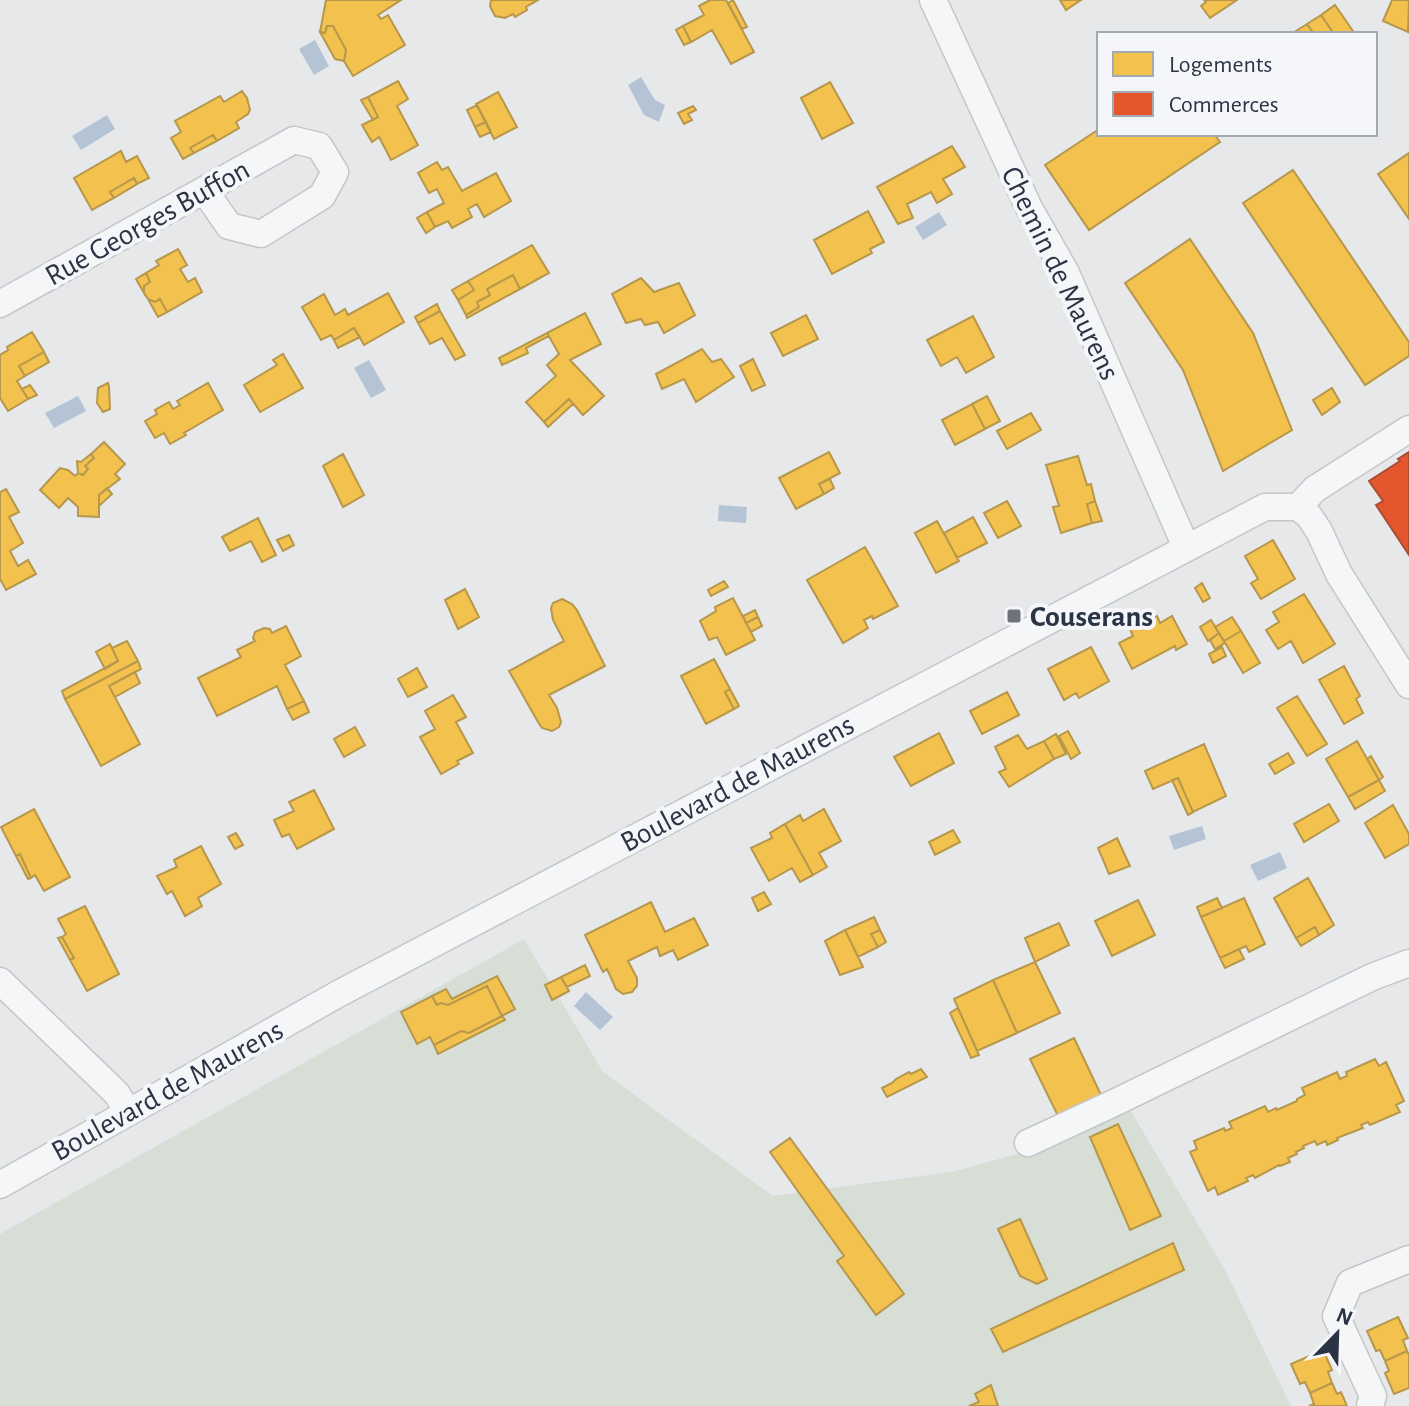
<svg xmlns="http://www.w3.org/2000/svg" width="1409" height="1406" viewBox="0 0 1409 1406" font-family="'Alegreya Sans',sans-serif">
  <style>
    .green { fill: #d6ded6 }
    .water { fill: #b4c4d5 }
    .homes { fill: #f2c14e; stroke: #b6974b; stroke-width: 2 }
    .shops { fill: #e4572e; stroke: #ac4c35; stroke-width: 2 }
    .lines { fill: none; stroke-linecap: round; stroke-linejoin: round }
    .minor-casing { stroke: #c4c6c8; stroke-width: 29 }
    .minor { stroke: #f5f6f7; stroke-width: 26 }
    .poi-dot { fill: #6c737f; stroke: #f4f6f9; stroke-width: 3 }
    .labels { text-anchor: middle; stroke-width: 8; stroke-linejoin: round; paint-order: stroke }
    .street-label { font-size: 30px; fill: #2b3445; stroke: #f4f6f9 }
    .poi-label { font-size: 30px; font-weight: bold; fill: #2b3445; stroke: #f4f6f9; text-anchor: start }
  </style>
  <rect width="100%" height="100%" fill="#e6e8ea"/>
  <path class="green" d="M524 939 603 1072 773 1196 951 1172 1024 1152 1129 1108 1225 1270 1291 1406H0V1234Z"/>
  <path class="water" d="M315 40 329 66 314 75 299 49Z
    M641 77 655 100 665 105 659 122 644 115 628 85Z
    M107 115 115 129 81 150 72 136Z
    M939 212 947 225 923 240 915 227Z
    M369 360 386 390 371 398 354 368Z
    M78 396 86 411 54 428 45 413Z
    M719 505 747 507 746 523 718 521Z
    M1202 826 1206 839 1174 850 1169 836Z
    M1280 852 1287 868 1258 881 1250 865Z
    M586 992 613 1017 600 1030 574 1006Z"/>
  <path class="homes" d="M326 0H401L378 15 381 19 388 15 405 45 353 76 344 61 346 50 333 26H327L325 33 320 32Z
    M491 0H538L526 7 527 10 515 17 513 14 505 18 495 16 490 6Z
    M710 0H726L754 52 731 64 712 30 691 42 683 26 704 15 699 6Z
    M733 0 747 27 742 29 728 3Z
    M1060 0H1081L1066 10Z
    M1204 0H1237L1210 18 1201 6 1206 2Z
    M1392 0H1409L1408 32 1383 21Z
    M1335 5 1355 34H1334L1321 15Z
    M1321 15 1334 34H1314L1307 24Z
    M1307 24 1314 34H1294L1293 33Z
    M327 26H333L346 50 344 61 335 59 320 32 325 33Z
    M683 26 691 42 684 45 676 30Z
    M398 81 408 99 397 106 418 145 391 160 379 137 372 142 362 125 378 117 368 97Z
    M830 82 853 123 822 139 801 98Z
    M242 91 247 98 250 110 248 114 236 122 239 128 217 141 213 135 190 148 194 153 183 159 171 138 181 132 175 121 220 96 224 102Z
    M498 92 517 127 494 139 476 104Z
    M368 97 378 117 373 120 361 100Z
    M477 105 486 122 475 127 467 110Z
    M693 106 696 110 688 114 692 120 684 124 678 113Z
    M486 122 491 132 480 137 475 127Z
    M1099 129V134H1214L1220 142 1089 230 1045 165Z
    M213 135 217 141 194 153 190 148Z
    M952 146 965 167 943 179 952 194 937 203 931 192 907 204 913 218 898 224 877 187Z
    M121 151 126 162 137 156 149 178 137 184 134 178 110 192 114 198 92 210 74 178Z
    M1409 153V219L1378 174Z
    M437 162 442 170 448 167 462 191 496 173 511 201 484 217 477 204 468 209 472 217 452 228 448 221 435 227 427 212 444 203 437 189 429 193 418 173Z
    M1293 170 1409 342V356L1365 385 1243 203Z
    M134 178 137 184 114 198 110 192Z
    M868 211 884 242 870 249 872 253 832 274 814 240Z
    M427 212 435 227 426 233 417 218Z
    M1190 239 1253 333 1292 430 1223 471 1183 370 1125 283Z
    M532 245 549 273 520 289 513 275 487 289 490 295 477 302 479 307 466 315 458 300 474 290 468 281Z
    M178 249 187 265 180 269 188 282 195 278 202 292 167 312 160 299 155 302 148 299 144 293V286L150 282 146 273 159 265 156 261Z
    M146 273 150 282 144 286V293L136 279Z
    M513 275 520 289 467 318 466 315 479 307 477 302 490 295 487 289Z
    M641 278 654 292 679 283 695 315 664 333 658 322 645 325 641 319 626 323 612 294Z
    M468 281 474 290 458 300 452 290Z
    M388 293 404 322 364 345 354 328 334 340 331 335 321 340 302 307 324 294 335 315 345 309 348 315Z
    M148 299 155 302 160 299 167 312 158 317Z
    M437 304 440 311 418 323 415 317Z
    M440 311 465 355 455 360 442 338 430 344 418 323Z
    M585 313 601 344 570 360 604 396 583 415 569 399 544 422 526 402 556 376 547 365 559 354 547 333Z
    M806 315 818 339 783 356 771 333Z
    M973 316 994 357 966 373 957 357 941 366 927 340Z
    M354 328 360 337 338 348 334 340Z
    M32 332 44 352 19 366 25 376 17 381 28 399 8 411 0 398V355L8 350 7 347Z
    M547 333 549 336 526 348 528 353 502 365 499 358Z
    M702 349 712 362 721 359 734 377 696 402 684 379 662 389 656 374Z
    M44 352 49 362 25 376 19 366Z
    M283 354 303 388 260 412 244 385 277 365 273 360Z
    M753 359 765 385 752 391 740 366Z
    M108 383 109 386 110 409 103 412 97 403 98 388Z
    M208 383 223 410 184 433 186 435 170 444 164 433 155 438 145 421 157 414 155 410 169 402 173 409 180 405 177 401Z
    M30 385 37 395 28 399 22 389Z
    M1332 388 1340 402 1322 415 1313 400Z
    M987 396 1000 421 985 429 972 404Z
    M569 399 573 404 548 427 544 422Z
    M972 404 985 429 955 445 942 420Z
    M1031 413 1041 430 1007 449 997 431Z
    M104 442 125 464 115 474 120 479 99 495V517L78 516V507L68 498 59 508 40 490 60 468 68 470 75 476 78 473 83 475 88 469 85 466 94 458 91 454Z
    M829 452 840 473 819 484 824 494 796 509 779 478Z
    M91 454 94 458 85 466 88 469 83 475 78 473 77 461 81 462Z
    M343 454 364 495 343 507 323 466Z
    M1078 456 1087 485 1091 484 1095 501 1087 504 1092 523 1061 533 1053 507 1059 506 1046 465Z
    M830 479 834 488 824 494 819 484Z
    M107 488 112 494 99 506V495Z
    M6 489 19 512 9 517 23 543 10 551 18 566 28 560 36 574 6 590 0 579V492Z
    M1007 501 1021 526 998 538 984 513Z
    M1095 501 1102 521 1092 523 1087 504Z
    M973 517 987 543 957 558 944 533Z
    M258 518 276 555 262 562 251 541 230 551 222 537Z
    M937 521 959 561 936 573 915 533Z
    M289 535 294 545 283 551 277 540Z
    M1273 540 1295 579 1261 599 1251 583 1258 579 1245 556Z
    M865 547 898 606 873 619 872 616 864 620 868 628 843 643 807 580Z
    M724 581 728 587 711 596 708 590Z
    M1202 583 1210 598 1203 602 1195 588Z
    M465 589 479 617 458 629 445 600Z
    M1304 594 1335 644 1303 663 1291 641 1278 649 1266 630 1279 622 1273 612Z
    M733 598 755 640 726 655 717 637 709 640 700 621 716 611 715 607Z
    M562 599 572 604 577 610 605 666 549 695 557 708 561 722 559 727 552 731 542 728 538 722 509 671 564 641 553 620 551 608 553 603Z
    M755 610 758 617 746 623 743 616Z
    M1157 616 1160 623 1172 616 1187 644 1176 650 1175 646 1132 669 1119 643 1133 636 1130 629Z
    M758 617 762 626 751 632 746 623Z
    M1232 617 1241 631 1224 641 1215 627Z
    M1211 620 1219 633 1208 641 1200 627Z
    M286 626 301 656 285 665 304 701 287 709 277 686 217 716 198 678 241 657 237 650 255 641 253 638 255 632 264 628 270 629 272 633Z
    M1241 631 1260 663 1243 673 1224 641Z
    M1219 633 1225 643 1215 649 1210 640Z
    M127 641 138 661 65 699 62 691 118 661 112 648Z
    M110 644 118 661 105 669 96 652Z
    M1091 647 1109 681 1079 698 1076 693 1064 700 1048 669Z
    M1222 647 1226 656 1213 663 1209 654Z
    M714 659 730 689 725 692 734 709 706 724 681 676Z
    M138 661 141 669 109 686 140 744 101 766 65 699Z
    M1344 666 1360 696 1356 699 1363 713 1344 724 1319 680Z
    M417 668 427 687 408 697 398 679Z
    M135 672 140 683 115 697 109 686Z
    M730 689 739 706 734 709 725 692Z
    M1007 692 1019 715 982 734 970 711Z
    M453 695 466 717 456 722 473 753 457 761 459 764 441 774 420 737 435 729 425 711Z
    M1297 696 1327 744 1307 756 1277 708Z
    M304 701 309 712 293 720 287 709Z
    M355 727 365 745 344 757 334 739Z
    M1068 731 1080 753 1071 759 1059 736Z
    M939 733 954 763 911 786 894 757Z
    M1056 734 1066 754 1054 759 1044 741Z
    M1018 735 1027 749 1044 741 1054 759 1009 787 999 772 1006 769 995 747Z
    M1357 741 1379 780 1348 797 1326 759Z
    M1204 744 1226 796 1193 812 1178 778 1153 789 1145 771Z
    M1288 753 1294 763 1275 774 1269 764Z
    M1371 756 1383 777 1379 780 1367 759Z
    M1178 778 1193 812 1188 815 1172 780Z
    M1379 780 1385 791 1355 809 1348 797Z
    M314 790 334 829 297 849 289 834 282 837 274 820 294 811 289 802Z
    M1329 804 1339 821 1304 842 1294 824Z
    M1393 805 1409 834V844L1385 858 1365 823Z
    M34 809 70 877 44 891 35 875 31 878 20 854 16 856 1 827Z
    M824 809 841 841 819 853 827 867 813 875 785 824 800 815 803 821Z
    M785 824 813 875 800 882 792 868 769 881 751 848 772 838 770 833Z
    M953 830 960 842 935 855 929 842Z
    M236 833 243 845 235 849 228 837Z
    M1117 838 1130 866 1109 874 1098 848Z
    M201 846 221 884 198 898 202 906 185 916 172 891 167 894 157 876 177 867 174 860Z
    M20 854 31 878 28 879 16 856Z
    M1308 878 1334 925 1319 935 1315 927 1296 938 1274 898Z
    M764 892 771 904 758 911 752 898Z
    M1217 898 1222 908 1201 917 1197 907Z
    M1244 898 1265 944 1249 952 1246 946 1220 958 1201 917Z
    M1138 900 1155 935 1112 956 1095 921Z
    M651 902 665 932 694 918 708 945 678 960 673 950 660 956 657 947 628 961 637 978V986L632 992 623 994 616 989 607 969 603 972 585 935Z
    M85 906 119 974 87 991 70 960 74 958 62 937 66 934 58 919Z
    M874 917 880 930 871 934 878 947 858 957 845 930Z
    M1059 923 1069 945 1035 962 1025 938Z
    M1315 927 1319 935 1301 946 1296 938Z
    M845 930 863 967 840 975 825 941Z
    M880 930 886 942 878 947 871 934Z
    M62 937 74 958 70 960 58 938Z
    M1239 949 1244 959 1225 968 1220 958Z
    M1035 962 1060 1013 1017 1033 993 980Z
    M585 965 590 976 567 987 561 977Z
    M497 976 515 1009 502 1016 487 986 448 1005 441 1003 437 1005 432 996 446 989 452 999Z
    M561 977 569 991 552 1000 545 985Z
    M993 980 1017 1033 977 1051 954 999Z
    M487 986 502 1016 469 1033 461 1031 434 1045 430 1037 417 1044 401 1012 432 996 437 1005 441 1003 448 1005Z
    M958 1008 979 1055 971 1058 950 1013Z
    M502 1016 505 1020 438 1054 434 1045 461 1031 469 1033Z
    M1074 1038 1102 1097 1059 1118 1030 1059Z
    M1375 1059 1379 1066 1386 1062 1404 1101 1396 1105 1400 1112 1370 1125 1368 1122 1361 1125 1363 1128 1337 1138 1338 1140 1327 1145 1326 1141 1317 1145 1315 1141 1303 1146 1304 1148 1296 1152 1297 1154 1288 1158 1290 1162 1280 1166 1279 1165 1255 1178 1253 1175 1246 1178 1248 1181 1218 1195 1215 1187 1208 1191 1190 1152 1197 1149 1194 1141 1224 1128 1225 1131 1232 1128 1229 1122 1265 1106 1268 1112 1276 1108 1277 1110 1297 1101V1099L1305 1095 1302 1088 1337 1072 1340 1079 1347 1076 1346 1072Z
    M921 1069 927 1077 887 1097 882 1088 892 1083 896 1079 909 1072 911 1074Z
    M1118 1124 1161 1216 1130 1230 1090 1137Z
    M790 1138 904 1294 876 1315 837 1261 844 1256 770 1152Z
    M1020 1219 1047 1279 1037 1284 1020 1276 998 1229Z
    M1173 1243 1184 1270 1003 1352 991 1329Z
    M1398 1317 1408 1338 1403 1340 1407 1351 1385 1361 1380 1350 1376 1351 1367 1331Z
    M1323 1350 1332 1370 1328 1372 1332 1383 1310 1393 1305 1382 1300 1384 1291 1364Z
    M1407 1351 1409 1355V1388L1394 1394 1385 1373 1389 1371 1385 1361Z
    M1332 1383 1337 1394 1341 1392 1347 1406H1309L1314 1404 1310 1393Z
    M991 1385 998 1406H969L979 1402 975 1394Z"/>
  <path class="shops" d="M1409 452V555L1376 505 1383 501 1369 481 1400 461 1398 459Z"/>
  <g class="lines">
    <g class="minor-casing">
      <path id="minor" d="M933 0 1029 208 1066 273 1186 547
        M0 304 294 140 319 146 335 172 322 196 261 234 229 226 204 190
        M1298 507 1315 489 1409 429
        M0 981 109 1086 117 1094 128 1112
        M1028 1143 1116 1102 1372 977 1409 963
        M0 1185 338 994 1265 507H1298L1309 516 1319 531 1339 574 1409 685
        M1370 1406 1373 1396 1336 1316 1350 1283 1409 1259"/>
    </g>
    <use href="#minor" class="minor"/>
  </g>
  <rect class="poi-dot" x="1006" y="608" width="16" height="16" rx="4"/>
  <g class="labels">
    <g class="street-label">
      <text transform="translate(147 222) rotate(-29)" y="10">Rue Georges Buffon</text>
      <text transform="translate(1061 273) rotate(64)" y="10">Chemin de Maurens</text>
      <text transform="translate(737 783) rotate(-28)" y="10">Boulevard de Maurens</text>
      <text transform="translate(167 1090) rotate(-29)" y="10">Boulevard de Maurens</text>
    </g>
    <g class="poi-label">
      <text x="1030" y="626">Couserans</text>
    </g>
  </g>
  <rect x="1097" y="32" width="280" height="104" fill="#f4f6f9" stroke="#a4a8b1" stroke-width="2"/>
  <rect x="1113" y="52" width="40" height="24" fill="#f2c14e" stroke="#a4a8b1" stroke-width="2"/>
  <text x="1169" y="72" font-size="24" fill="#2b3445">Logements</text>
  <rect x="1113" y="92" width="40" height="24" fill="#e4572e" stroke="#a4a8b1" stroke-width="2"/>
  <text x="1169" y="112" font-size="24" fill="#2b3445">Commerces</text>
  <g transform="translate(1337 1334) rotate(23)" stroke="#f4f6f9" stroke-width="6" paint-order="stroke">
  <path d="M0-6L14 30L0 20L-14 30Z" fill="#2b3445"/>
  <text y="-12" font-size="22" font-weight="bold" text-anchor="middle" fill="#2b3445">N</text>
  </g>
</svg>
